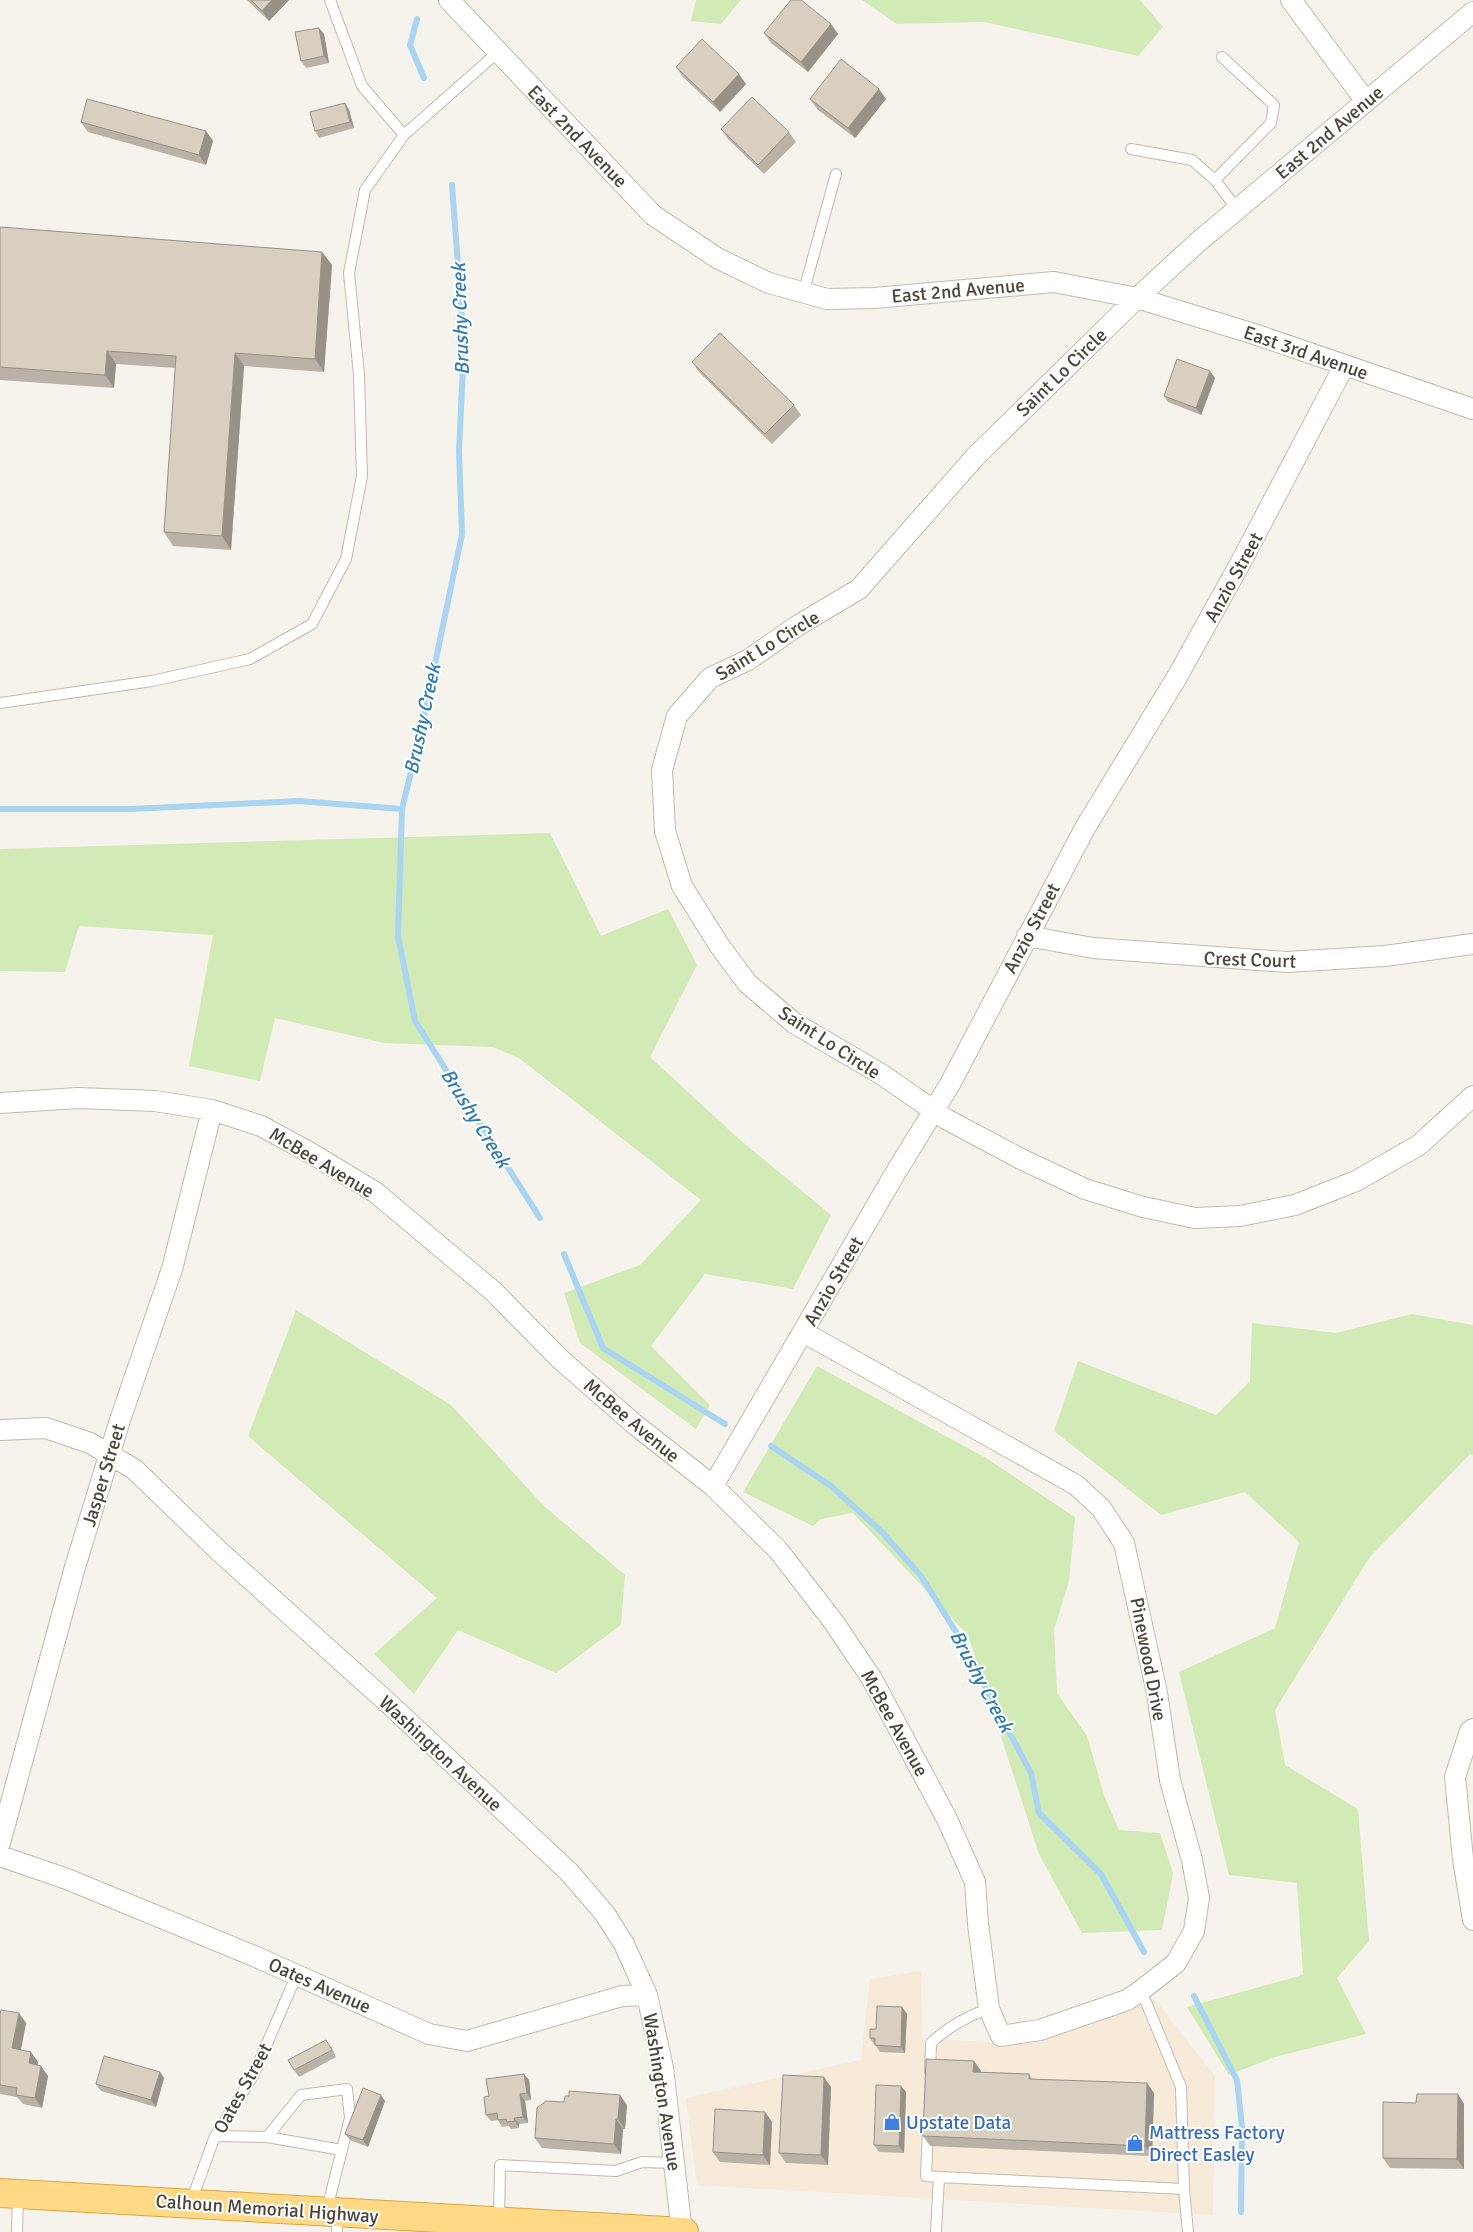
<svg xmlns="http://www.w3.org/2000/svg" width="1473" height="2232" viewBox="0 0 1473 2232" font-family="Signika,sans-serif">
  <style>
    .commercial { fill: #f7ead8 }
    .green { fill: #d2eab5 }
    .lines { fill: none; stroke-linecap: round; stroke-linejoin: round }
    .stream { stroke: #a9d4f2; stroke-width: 6 }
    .service-casing { stroke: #c2bbae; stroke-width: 12 }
    .minor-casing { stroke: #c2bbae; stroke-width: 22 }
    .trunk-casing { stroke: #e0a43c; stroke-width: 30 }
    .service { stroke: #fff; stroke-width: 10 }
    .minor { stroke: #fff; stroke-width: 20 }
    .trunk { stroke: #ffd985; stroke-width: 28 }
    .wall { fill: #bab2a6 }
    .shaded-wall { fill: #979187 }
    .building { fill: #d8cfc1; stroke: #979187 }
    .labels { text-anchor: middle; stroke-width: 4; stroke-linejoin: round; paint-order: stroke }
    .street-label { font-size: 19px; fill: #4b4439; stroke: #fff }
    .shop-label { font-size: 19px; fill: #366cbe; stroke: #fff; text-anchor: start }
    .water-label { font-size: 20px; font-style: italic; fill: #2e7ab2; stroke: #fff }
  </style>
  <rect width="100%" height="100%" fill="#f6f3ec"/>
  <path class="commercial" d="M921 1971 922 2038 1019 2044 1154 1998 1215 2076 1213 2215 697 2185 686 2098 861 2060 870 1979Z"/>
  <path class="green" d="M696 0H741L721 24 691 21Z
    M862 0H1140L1163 27 1138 56 984 22 897 24Z
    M550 833 601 936 668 909 697 965 650 1057 739 1139 831 1215 793 1289 705 1274 651 1346 710 1405 696 1429 580 1343 564 1293 640 1265 701 1200 519 1058 493 1047 384 1043 275 1018 260 1081 189 1066 213 935 79 926 65 972 0 971V849Z
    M296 1310 451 1405 544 1506 625 1575 621 1625 556 1673 458 1630 414 1694 374 1654 437 1598 248 1436Z
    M1412 1314 1473 1325V1455L1470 1454 1369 1558 1275 1710 1285 1765 1358 1809 1369 1941 1337 1978 1366 2034 1275 2057 1229 2075 1187 2007 1303 1975 1297 1883 1229 1875 1179 1672 1275 1628 1299 1542 1245 1492 1161 1515 1054 1431 1078 1361 1216 1415 1250 1381 1252 1323 1336 1333Z
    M817 1366 986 1458 1075 1517 1069 1581 1054 1630 1057 1693 1087 1736 1104 1795 1119 1830 1160 1833 1173 1873 1162 1930 1082 1933 1039 1854 968 1635 853 1513 821 1519 813 1526 743 1492Z"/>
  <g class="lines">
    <path class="stream" d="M417 19 410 45 424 78
      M452 185 464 346 459 451 462 534 421 731 402 809 398 936 415 1021 540 1218
      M0 809H131L299 801 402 809
      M564 1254 603 1348 725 1424
      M771 1446 831 1486 881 1531 921 1576 956 1632 1031 1773 1039 1813 1101 1874 1144 1952
      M1194 1996 1237 2080 1242 2127 1241 2212"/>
    <g class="service-casing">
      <path id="service" d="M330 0 362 86 404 135
        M1131 149 1192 160 1215 180 1237 209
        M1215 180 1271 123 1274 105 1222 57
        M803 294 836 174
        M0 703 152 681 250 659 312 624 346 559 362 476 359 375 349 273 365 190 404 135 498 52
        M1139 1992 1146 2002 1181 2087 1184 2189
        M930 2071 931 2043C948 2027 967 2016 989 2009
        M928 2131 926 2176 939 2177
        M215 2136 267 2137 301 2095 347 2089 350 2118 327 2209
        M267 2137 342 2150
        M191 2202 215 2136 253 2076 297 1974
        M337 2214V2232
        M499 2220 500 2165 616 2171 642 2162 674 2163
        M17 2232 18 2196
        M936 2232 939 2177 1184 2189 1188 2232"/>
    </g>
    <g class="minor-casing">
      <path id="minor" d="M449 0 653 215 717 258 769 283 827 299 874 298 1054 282 1137 298 1254 334 1473 409
        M1291 0 1365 100
        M1473 12 1198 242 1137 298 975 457 859 589 797 626 748 660 710 678 677 716 662 770 665 831 682 886 719 945 747 983 794 1023 881 1074 946 1119 1021 1159 1085 1189 1143 1207 1195 1218 1240 1216 1295 1205 1356 1181 1419 1145 1473 1096
        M1027 936 1093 948 1287 962 1385 956 1473 944
        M0 1103 78 1098 155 1101 212 1110 261 1126 309 1152 375 1192 493 1291 560 1359 633 1423 713 1486 778 1550 833 1621 872 1679 947 1819 975 1882 978 1924 989 2009 1001 2036 1040 2030 1127 2000 1139 1992 1176 1963 1194 1931 1199 1898 1192 1860 1170 1780 1157 1693 1124 1543 1101 1508 1076 1485 803 1332
        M0 1430 46 1428 90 1443 134 1469 220 1552 386 1701 569 1872 605 1914 624 1944 647 1995 663 2068 682 2232
        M713 1486 896 1172 950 1084 1085 828 1177 677 1242 560 1344 366
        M1473 1729 1470 1731 1455 1777 1463 1859 1473 1920
        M0 1843 75 1567 120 1420 172 1269 212 1110
        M0 1856 67 1879 254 1956 429 2034 467 2041 622 1996 647 1995"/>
    </g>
    <g class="trunk-casing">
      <path id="trunk" d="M0 2193 684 2232"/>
    </g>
    <use href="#service" class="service"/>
    <use href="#minor" class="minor"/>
    <use href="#trunk" class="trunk"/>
  </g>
  <path class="wall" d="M247 0H289L269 21Z
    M831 24 838 34 808 72 771 43 764 33Z
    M324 34 329 63 306 68 301 61Z
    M676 67 746 84 720 112 683 77Z
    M810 99H886L855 138 817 109Z
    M345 103 349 110 354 128 319 138 315 131Z
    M81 122 206 131 213 141 206 165 88 132Z
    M721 129 789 132 796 142 764 174 728 139Z
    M0 227 322 252 332 265 324 372 244 366 231 550 173 546 164 532 176 368 116 364 114 388 0 380Z
    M692 362 794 405 801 415 772 444 699 372Z
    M1215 378 1201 415 1168 402 1164 396Z
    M902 2007 907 2014 905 2053 880 2052 875 2044H874L870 2038 876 2029Z
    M0 2014 26 2023 21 2050 38 2062V2065L48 2076 42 2108 23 2104 17 2097 0 2094Z
    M331 2046 336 2057 299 2077 294 2070Z
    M974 2061 981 2071V2072L1029 2074 1032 2079 1154 2093 1152 2156 930 2146 923 2136Z
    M160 2072 164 2078 156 2107 101 2091 96 2084Z
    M529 2080 531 2100 525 2101 528 2123 519 2124V2128L511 2129 509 2126 502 2127 498 2120 491 2121 486 2115 489 2096Z
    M901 2086 906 2092 904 2153 879 2152 874 2145Z
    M831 2087 828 2165 786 2163 779 2153Z
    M1458 2094 1464 2104V2169L1390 2168 1383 2158 1416 2103Z
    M385 2101 368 2147 350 2140 345 2134Z
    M627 2105 625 2129H623L621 2154 542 2148 535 2138Z
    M765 2112 772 2122 770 2165 720 2162 713 2152Z"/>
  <path class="shaded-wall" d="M272 0H289L269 21 262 11Z
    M831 24 838 34 808 72 801 62Z
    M319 28 324 34 329 63 324 56Z
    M739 74 746 84 720 112 713 102Z
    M879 89 886 99 855 138 848 128Z
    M345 103 349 110 354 128 350 122Z
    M206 131 213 141 206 165 199 155Z
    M322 252 332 265 324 372 315 359Z
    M107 351 116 364 114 388 105 375Z
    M235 353 244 366 231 550 222 536Z
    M1210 371 1215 378 1201 415 1196 408Z
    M902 2007 907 2014 905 2053 901 2047Z
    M19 2013 26 2023 19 2058 12 2048Z
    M31 2052 38 2062 36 2073 29 2063Z
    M974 2061 981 2071 980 2082 973 2072Z
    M41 2066 48 2076 42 2108 35 2098Z
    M160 2072 164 2078 156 2107 151 2100Z
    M524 2074 529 2080 531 2100 527 2093Z
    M824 2077 831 2087 828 2165 821 2155Z
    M1147 2083 1154 2093 1152 2156 1145 2146Z
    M901 2086 906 2092 904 2153 899 2146Z
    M520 2094 525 2101 528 2123 523 2117Z
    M1458 2094 1464 2104V2169L1457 2159Z
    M381 2095 385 2101 368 2147 363 2140Z
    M620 2095 627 2105 625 2129 618 2119Z
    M765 2112 772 2122 770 2165 763 2155Z
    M514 2118 519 2124V2128L515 2121Z
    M616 2119 623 2129 621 2154 614 2144Z"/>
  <path class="building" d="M251 0H272L262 11Z
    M791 0H801L831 24 801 62 764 33Z
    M319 28 324 56 301 61 295 32Z
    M702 39 739 74 713 102 676 67Z
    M841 59 879 89 848 128 810 99Z
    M752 97 789 132 758 165 721 129Z
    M87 99 206 131 199 155 81 122Z
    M345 103 350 122 315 131 310 112Z
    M0 227 322 252 315 359 235 353 222 536 164 532 176 356 107 351 105 375 0 367Z
    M720 333 794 405 765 434 692 362Z
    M1177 359 1210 371 1196 408 1164 396Z
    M877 2006 902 2007 901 2047 875 2045V2038H870V2029H876Z
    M1 2010 19 2013 12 2048 31 2052 29 2063 41 2066 35 2098 16 2095 17 2088 0 2085V2014Z
    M326 2040 332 2050 294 2070 288 2060Z
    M104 2056 160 2072 151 2100 96 2084Z
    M926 2059 974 2061 973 2072 1029 2074V2079L1147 2083 1145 2146 923 2136Z
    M524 2074 527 2093 520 2094 523 2117 514 2118 515 2121 507 2122 506 2119 498 2120 497 2113 486 2115 484 2097 489 2096 486 2079Z
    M783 2075 824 2077 821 2155 779 2153Z
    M876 2085 901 2086 899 2146 874 2145Z
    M363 2088 381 2095 363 2140 345 2134Z
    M569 2091 620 2095 618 2119H616L614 2144 535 2138 537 2108 546 2101 564 2102 565 2096H569Z
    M1417 2094H1458L1457 2159 1383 2158V2102L1416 2103Z
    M715 2109 765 2112 763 2155 713 2152Z"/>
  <defs>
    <g id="shop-bare" transform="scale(1.35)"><path d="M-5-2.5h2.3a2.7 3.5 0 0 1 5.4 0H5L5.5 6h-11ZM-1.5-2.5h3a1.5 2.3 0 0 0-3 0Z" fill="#3f7fe0" stroke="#fff" stroke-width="2.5" paint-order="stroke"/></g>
  </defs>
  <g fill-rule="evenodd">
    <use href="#shop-bare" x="892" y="2122"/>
    <use href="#shop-bare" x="1135" y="2143"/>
  </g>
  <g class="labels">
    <g class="street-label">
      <text transform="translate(1329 132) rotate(-40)" y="7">East 2nd Avenue</text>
      <text transform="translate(578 136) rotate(46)" y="7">East 2nd Avenue</text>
      <text transform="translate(958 290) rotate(-5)" y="7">East 2nd Avenue</text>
      <text transform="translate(1306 352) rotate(19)" y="7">East 3rd Avenue</text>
      <text transform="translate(1061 372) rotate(-44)" y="7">Saint Lo Circle</text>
      <text transform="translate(1233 577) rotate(-61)" y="7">Anzio Street</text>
      <text transform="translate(767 645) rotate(-31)" y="7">Saint Lo Circle</text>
      <text transform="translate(1031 928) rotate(-62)" y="7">Anzio Street</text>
      <text transform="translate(1250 959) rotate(2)" y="7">Crest Court</text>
      <text transform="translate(830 1042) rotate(33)" y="7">Saint Lo Circle</text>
      <text transform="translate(322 1162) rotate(31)" y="7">McBee Avenue</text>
      <text transform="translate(833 1281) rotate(-60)" y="7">Anzio Street</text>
      <text transform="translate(632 1420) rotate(40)" y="7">McBee Avenue</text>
      <text transform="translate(103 1475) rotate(-73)" y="7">Jasper Street</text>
      <text transform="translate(1149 1659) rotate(79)" y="7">Pinewood Drive</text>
      <text transform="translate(895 1723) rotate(61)" y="7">McBee Avenue</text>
      <text transform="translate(441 1753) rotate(43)" y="7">Washington Avenue</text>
      <text transform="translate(320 1985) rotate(24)" y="7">Oates Avenue</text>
      <text transform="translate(242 2088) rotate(-61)" y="7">Oates Street</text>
      <text transform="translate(663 2092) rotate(81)" y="7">Washington Avenue</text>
      <text transform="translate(267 2208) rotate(4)" y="7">Calhoun Memorial Highway</text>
    </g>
    <g class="shop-label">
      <text x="906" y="2129">Upstate Data</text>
      <text x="1149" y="2139">Mattress Factory<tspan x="1149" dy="22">Direct Easley</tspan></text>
    </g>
    <g class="water-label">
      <text transform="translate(460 319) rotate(-92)" y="7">Brushy Creek</text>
      <text transform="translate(422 719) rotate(-78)" y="7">Brushy Creek</text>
      <text transform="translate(476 1118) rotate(58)" y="7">Brushy Creek</text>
      <text transform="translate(982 1681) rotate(62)" y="7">Brushy Creek</text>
    </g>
  </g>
</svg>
